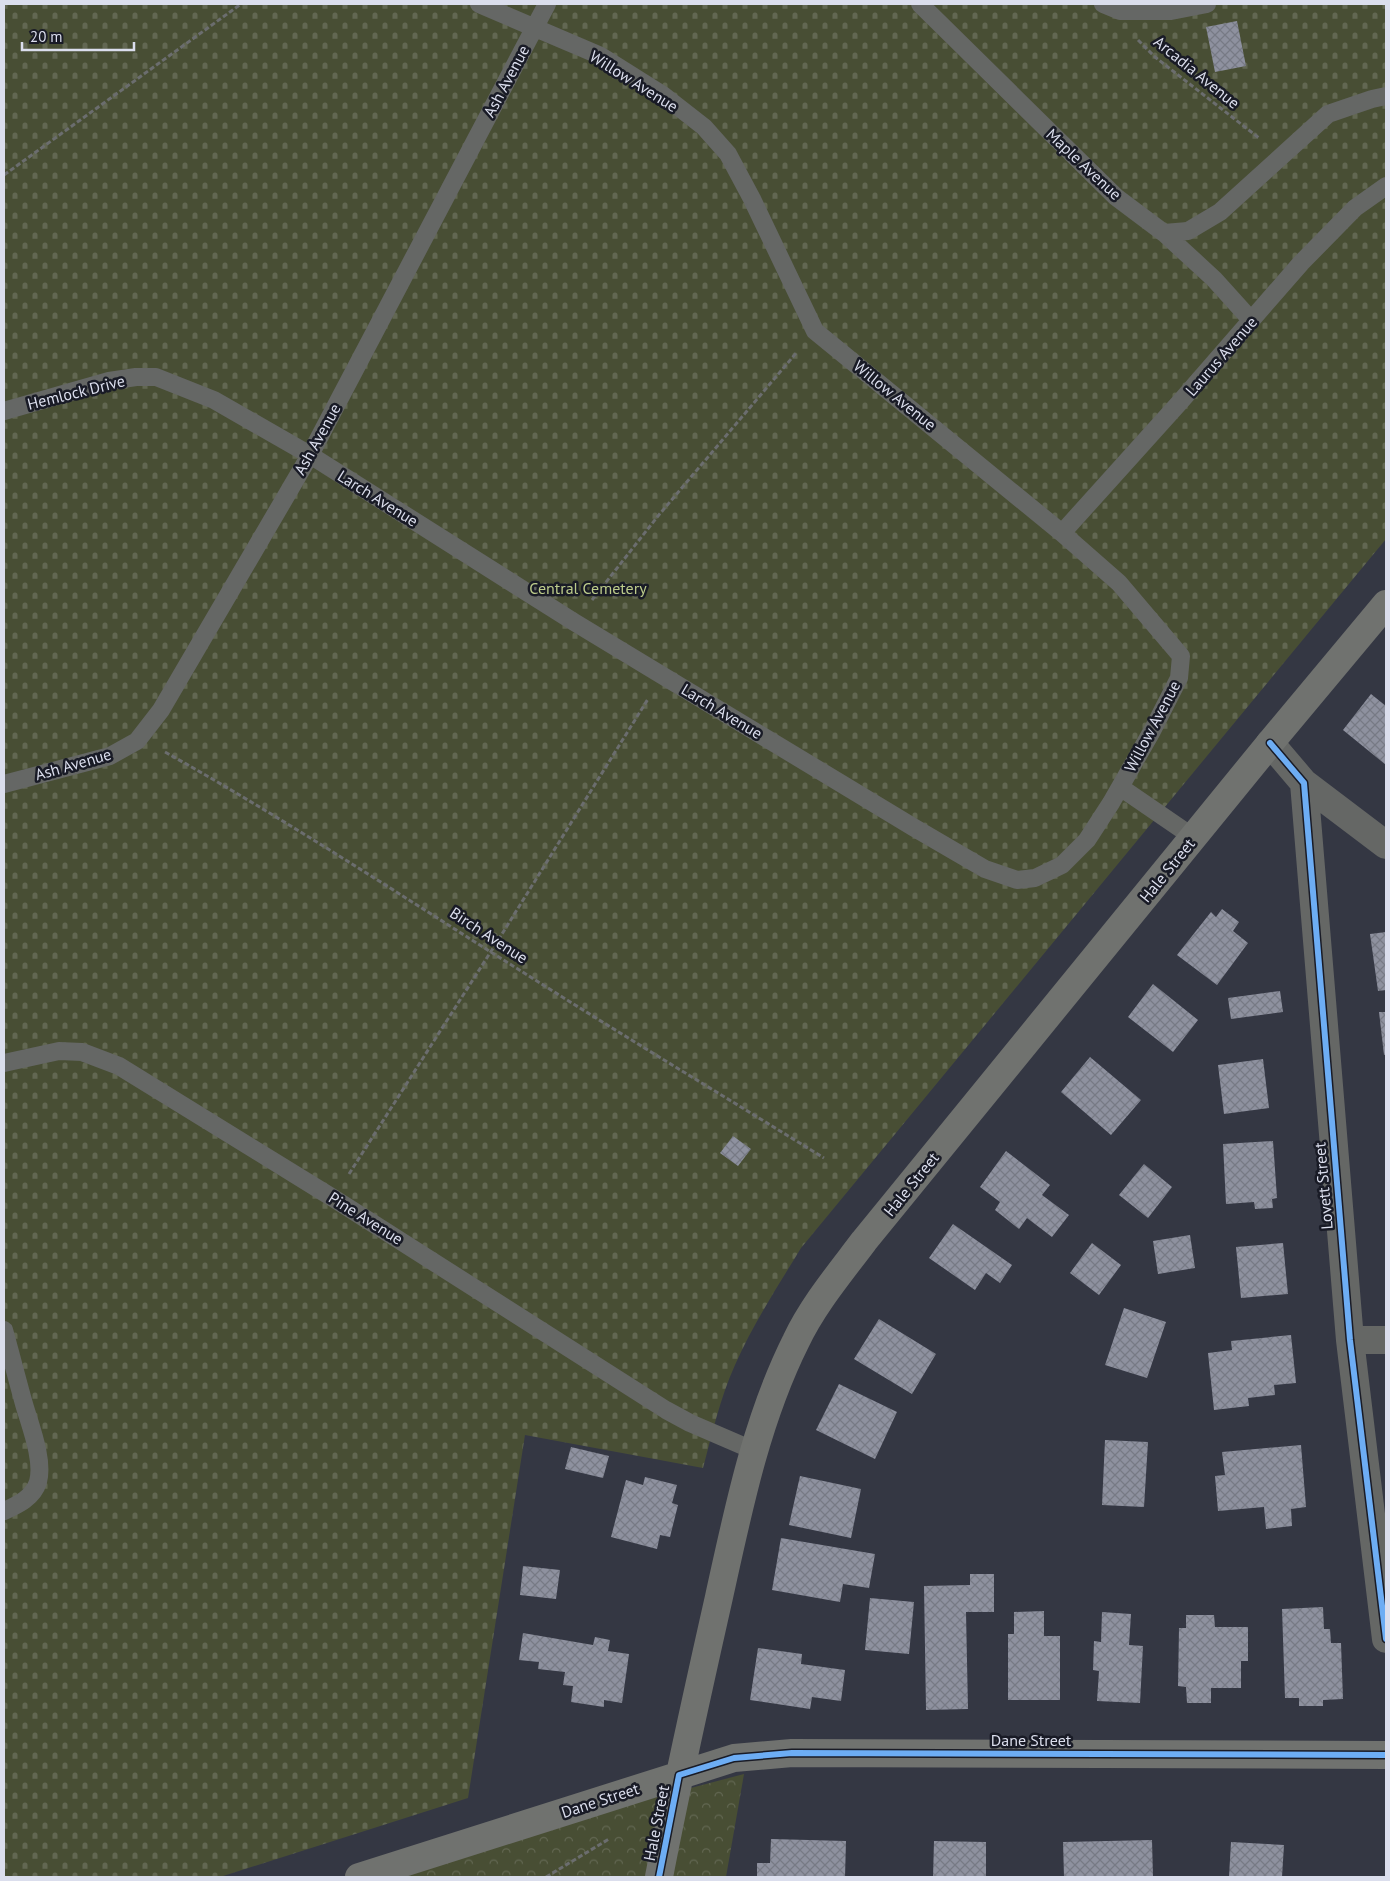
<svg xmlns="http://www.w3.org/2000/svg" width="1390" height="1881" viewBox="0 0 1390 1881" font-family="'PT Sans',sans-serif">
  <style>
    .cemetery { fill: url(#cemetery-stones) }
    .park { fill: url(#park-crowns) }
    .building { fill: url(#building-cross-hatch) }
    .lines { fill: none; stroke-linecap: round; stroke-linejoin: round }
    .path { stroke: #6b6d6e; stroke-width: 3; stroke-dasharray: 5 2.5; stroke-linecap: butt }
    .lane { stroke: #656765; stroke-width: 18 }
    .street { stroke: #656765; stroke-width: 28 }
    .secondary { stroke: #70726f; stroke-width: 28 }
    .cycleway-casing { stroke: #191b26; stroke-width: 9 }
    .cycleway { stroke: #6dadf4; stroke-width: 6 }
    .labels { text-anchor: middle; stroke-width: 5; stroke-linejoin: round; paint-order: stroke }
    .street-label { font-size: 16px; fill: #dbdeed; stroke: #191b26 }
    .park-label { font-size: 16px; fill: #bdcc8b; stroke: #191b26 }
  </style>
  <defs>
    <pattern id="cemetery-stones" width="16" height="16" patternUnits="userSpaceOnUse" patternTransform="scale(1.25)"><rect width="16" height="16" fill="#484e34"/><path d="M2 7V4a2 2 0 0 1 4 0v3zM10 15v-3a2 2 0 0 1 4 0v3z" fill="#626752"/></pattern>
    <pattern id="park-crowns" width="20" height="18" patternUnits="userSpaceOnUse" patternTransform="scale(1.25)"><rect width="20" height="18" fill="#484e34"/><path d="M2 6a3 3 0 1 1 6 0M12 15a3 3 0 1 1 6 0" fill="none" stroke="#626752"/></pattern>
    <pattern id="building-cross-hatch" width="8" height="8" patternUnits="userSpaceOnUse" patternTransform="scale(1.25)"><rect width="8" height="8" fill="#8e919f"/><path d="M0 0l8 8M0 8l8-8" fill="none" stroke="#777a85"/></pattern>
  </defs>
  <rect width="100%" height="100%" fill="#343743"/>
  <path class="cemetery" d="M4 4H1386V539L801 1248C778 1286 753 1324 735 1365 720 1398 712 1434 703 1468L525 1435 468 1798 220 1877H4Z"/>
  <path class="park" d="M744 1774 726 1877H352Z"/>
  <path class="building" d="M1237 21 1246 66 1215 72 1206 27Z
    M1371 694 1386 706V765L1343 730Z
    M1222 909 1239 922 1233 931 1248 943 1217 985 1177 955 1211 912 1216 917Z
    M1386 932V990L1378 991 1370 934Z
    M1153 984 1198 1020 1173 1052 1128 1017Z
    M1280 991 1283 1012 1231 1019 1228 998Z
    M1379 1012H1386V1055H1384Z
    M1090 1057 1141 1100 1111 1135 1061 1092Z
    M1263 1059 1269 1108 1224 1114 1218 1065Z
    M733 1136 751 1149 738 1166 720 1153Z
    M1273 1141 1277 1198 1272 1199 1273 1208 1255 1209 1254 1202 1226 1204 1223 1144Z
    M1006 1151 1050 1185 1042 1195 1069 1215 1052 1237 1027 1218 1019 1229 995 1210 1000 1202 980 1187Z
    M1144 1164 1172 1187 1148 1218 1119 1195Z
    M953 1224 1012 1265 1000 1283 986 1273 975 1290 929 1258Z
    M1190 1235 1195 1268 1158 1274 1153 1241Z
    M1092 1243 1121 1265 1099 1295 1070 1273Z
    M1283 1243 1288 1294 1241 1298 1236 1247Z
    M1124 1308 1166 1322 1147 1378 1105 1365Z
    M879 1319 936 1354 912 1394 854 1359Z
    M1291 1335 1296 1383 1274 1385 1275 1395 1248 1398 1249 1406 1214 1410 1208 1353 1232 1350 1231 1341Z
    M839 1384 897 1412 875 1459 816 1430Z
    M1105 1440 1148 1442 1144 1507 1102 1505Z
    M1301 1445 1306 1507 1291 1509 1292 1526 1266 1529 1264 1507 1218 1511 1215 1476 1225 1475 1222 1452Z
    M571 1447 609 1456 603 1478 565 1469Z
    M800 1476 861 1489 851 1538 789 1525Z
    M645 1477 677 1485 672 1503 678 1505 670 1537 660 1535 657 1549 611 1537 626 1480 643 1485Z
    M781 1538 875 1554 869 1588 843 1584 840 1602 772 1590Z
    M523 1566 560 1570 556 1599 520 1595Z
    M970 1574H994V1612H966L968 1709 926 1710 924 1586 970 1585Z
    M870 1598 914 1602 909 1654 865 1650Z
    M1323 1607 1324 1629H1330L1331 1643H1341L1343 1699 1323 1700V1706H1299V1698H1285L1282 1609Z
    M1044 1611V1636H1060V1700H1008V1634H1014V1612Z
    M1102 1612 1131 1614 1129 1645 1143 1646 1140 1703 1097 1701 1099 1671 1093 1670 1094 1641 1101 1642Z
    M1186 1615H1214L1215 1627H1248V1661H1241V1688H1211V1703H1187L1186 1687 1178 1686 1179 1628H1186Z
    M523 1633 593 1645 595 1637 610 1640 608 1651 629 1654 622 1703 604 1700V1707L571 1702 573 1686 563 1685 565 1672 538 1669 539 1662 519 1660Z
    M758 1648 802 1654 801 1664 845 1670 841 1701 812 1697 810 1709 750 1700Z
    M771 1839 846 1841 845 1877H757V1863H770Z
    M1152 1840 1153 1877H1064L1063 1842Z
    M934 1841 986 1842V1877H933Z
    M1231 1842 1284 1845 1282 1877H1229Z"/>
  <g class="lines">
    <path class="path" d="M1138 40 1155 57 1259 138
      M4 175 241 4
      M592 600 658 516 797 352
      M165 752C299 827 426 912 556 993 645 1049 735 1103 824 1158
      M349 1174 497 942 648 699
      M546 1877 609 1839"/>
    <path class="lane" d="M920 4 1116 197 1164 233 1214 279 1251 320
      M1103 4 1120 11H1171L1207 4
      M1164 233 1188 231 1220 212 1328 114 1372 99 1386 96
      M4 411 109 381 136 377H156L214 400 310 455 574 622 913 827 985 869 1017 880 1035 878 1062 865 1087 840 1111 803 1152 731 1179 678 1181 656 1119 583 1062 533 815 331 752 199 728 154 704 127 663 95 601 56 479 4
      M1062 533 1180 402 1301 263 1355 208 1386 186
      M4 784 110 756 137 741 161 710 310 455 547 4
      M1120 787 1193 837
      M4 1063 59 1051 82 1052 119 1066 333 1198 666 1410 690 1423 755 1451
      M4 1330C11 1355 17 1379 24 1404 30 1425 44 1460 38 1482 33 1498 17 1505 4 1511"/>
    <path class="street" d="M1270 743 1304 783 1350 1340 1386 1639
      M1304 783 1386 845
      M1350 1340H1386"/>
    <path class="secondary" d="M359 1877 734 1758 792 1753 1386 1755
      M659 1877C677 1783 698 1690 719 1597 738 1511 756 1421 796 1341 813 1305 840 1273 864 1241L1270 743 1386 604"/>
    <g class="cycleway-casing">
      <path id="cycleway" d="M1270 743 1304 783 1350 1340 1386 1639
        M659 1877 679 1775 734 1758 792 1753 1386 1755"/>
    </g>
    <use href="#cycleway" class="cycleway"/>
  </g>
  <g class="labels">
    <g class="street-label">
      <text transform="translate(1197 72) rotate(39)" y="6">Arcadia Avenue</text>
      <text transform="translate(506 81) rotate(-62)" y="6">Ash Avenue</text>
      <text transform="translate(634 81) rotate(32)" y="6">Willow Avenue</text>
      <text transform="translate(1084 164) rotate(43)" y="6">Maple Avenue</text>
      <text transform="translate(1221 356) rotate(-49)" y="6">Laurus Avenue</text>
      <text transform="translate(76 392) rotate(-14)" y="6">Hemlock Drive</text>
      <text transform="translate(895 395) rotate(39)" y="6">Willow Avenue</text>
      <text transform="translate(317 439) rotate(-61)" y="6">Ash Avenue</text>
      <text transform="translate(378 498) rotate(32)" y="6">Larch Avenue</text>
      <text transform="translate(722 711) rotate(31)" y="6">Larch Avenue</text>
      <text transform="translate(1152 726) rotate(-62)" y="6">Willow Avenue</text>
      <text transform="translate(73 764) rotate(-16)" y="6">Ash Avenue</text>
      <text transform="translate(1167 870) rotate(-51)" y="6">Hale Street</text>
      <text transform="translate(489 935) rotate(33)" y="6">Birch Avenue</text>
      <text transform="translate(911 1184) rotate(-51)" y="6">Hale Street</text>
      <text transform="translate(1323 1186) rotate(-95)" y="6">Lovett Street</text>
      <text transform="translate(366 1218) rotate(32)" y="6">Pine Avenue</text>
      <text x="1031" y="1746">Dane Street</text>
      <text transform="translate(600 1800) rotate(-18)" y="6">Dane Street</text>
      <text transform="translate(656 1823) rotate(-79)" y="6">Hale Street</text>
    </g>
    <g class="park-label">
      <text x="588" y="594">Central Cemetery</text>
    </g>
  </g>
  <rect width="1390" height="1881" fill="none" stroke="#dbdeed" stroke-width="10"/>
  <path d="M22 42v8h112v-8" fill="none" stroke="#dbdeed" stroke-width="2.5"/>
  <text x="30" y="42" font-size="15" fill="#dbdeed" stroke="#191b26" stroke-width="4" paint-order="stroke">20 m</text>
</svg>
